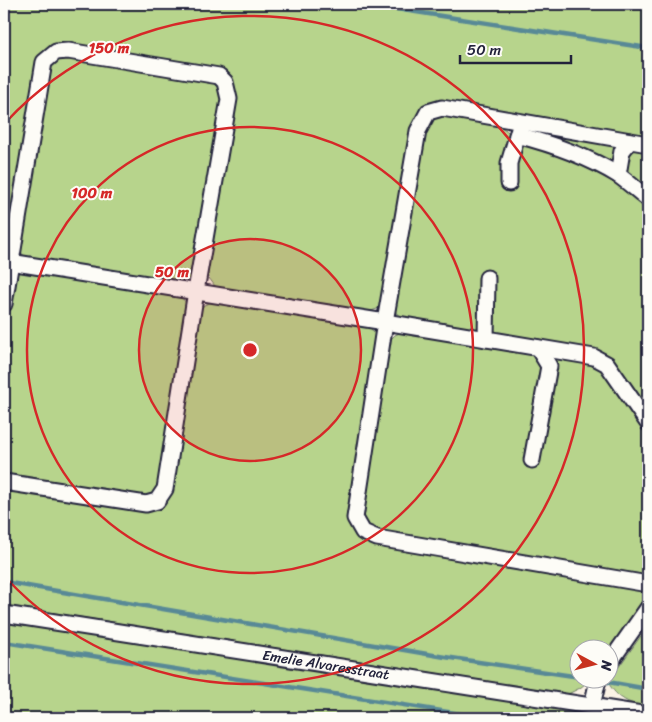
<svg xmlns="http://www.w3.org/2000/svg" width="652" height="722" viewBox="0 0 652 722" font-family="Sriracha,sans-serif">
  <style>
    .green { fill: #b7d48c; stroke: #6c7b64 }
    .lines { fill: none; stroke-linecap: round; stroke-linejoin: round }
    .stream { stroke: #588996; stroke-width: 4.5 }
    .minor-casing { stroke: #22223b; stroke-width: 19 }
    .minor { stroke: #fdfcf7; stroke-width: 15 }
    .ring { fill: none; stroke: #d62828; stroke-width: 2.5 }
    .labels { text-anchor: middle; stroke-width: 4; stroke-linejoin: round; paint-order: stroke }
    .street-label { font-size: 14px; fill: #22223b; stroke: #fdfcf7 }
    .centre { fill: #d62828; stroke: #fdfcf7; stroke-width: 2.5 }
    .ring-label { font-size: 15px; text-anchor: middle; font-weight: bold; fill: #d62828; stroke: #fdfcf7; stroke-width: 4; stroke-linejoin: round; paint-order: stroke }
  </style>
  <rect width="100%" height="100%" fill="#fbf2e6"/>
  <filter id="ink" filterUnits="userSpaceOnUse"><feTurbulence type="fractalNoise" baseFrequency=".02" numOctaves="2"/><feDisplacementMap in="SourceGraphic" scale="10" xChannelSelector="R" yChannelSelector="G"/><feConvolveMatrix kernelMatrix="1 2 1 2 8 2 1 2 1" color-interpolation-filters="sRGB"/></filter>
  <g filter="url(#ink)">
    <path class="green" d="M4 4H648V137L420 112 413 123 383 303 377 309 368 312 229 291 215 286 209 278 206 266 235 98C234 81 233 78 219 69L56 45 45 50 37 60 4 262Z
      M63 56 208 79C219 85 223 89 223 101L193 275 187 280 178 282 32 259 23 255 19 248 49 65Z
      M442 115C457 118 505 121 510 135 513 143 513 161 514 170L520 147 527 144 577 161 616 184 648 207V411L609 357 597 350 497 335 491 329 480 326 474 330 406 319 396 313 394 305 424 133 434 117Z
      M531 130 618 145 611 166 575 147Z
      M631 149 648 150V192C634 182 624 179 627 160 627 155 628 153 631 149Z
      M27 271 181 297 188 305 160 487 154 496 143 499 4 476V341L14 278 19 272Z
      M215 301 369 326 375 334 376 343 347 512 351 526 368 543 639 587 645 592 646 599 610 652V650H580V680H590L580 688 568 694 4 605V487L141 511C157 511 160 510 170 497L198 313 204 305Z
      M402 332 529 352 539 360 550 356 593 364 603 370 648 436V575L376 533 368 528 361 516 389 341 395 335Z
      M4 620 587 714 609 718H4Z
      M648 626V708C630 704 617 699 608 682Z"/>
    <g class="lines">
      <path class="stream" d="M364 4 648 48
        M4 582 445 657 580 677
        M4 642 486 718
        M608 682 648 689"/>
      <g class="minor-casing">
        <g id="minor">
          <path d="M517 135C552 144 587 156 618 175 628 182 638 191 648 199"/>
          <path d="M648 144 442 108 428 112 418 131 385 322 355 518 363 532 377 538 648 584"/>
          <path d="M618 175 622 151 630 141"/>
          <path d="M509 183V163L520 126"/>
          <path d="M10 262 385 322 594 357 607 364 648 423"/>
          <path d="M4 304 44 62 56 52 68 51 219 76 225 82 229 99 196 291 165 489 157 501 146 504 4 482"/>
          <path d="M486 339 487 278"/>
          <path d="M532 460 549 366 538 348"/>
          <path id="s1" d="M4 614 648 715"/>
          <path d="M610 662 648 608"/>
          <path d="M592 706 598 680"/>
        </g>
      </g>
      <use href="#minor" class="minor"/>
    </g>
  </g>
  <circle cx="250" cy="350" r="111" fill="#d62828" fill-opacity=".12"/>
  <g class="ring">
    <circle cx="250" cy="350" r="111"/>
    <circle cx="250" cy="350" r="223"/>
    <path d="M6 122A334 334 0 1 1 6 578"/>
  </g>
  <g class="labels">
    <g class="street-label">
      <text dy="5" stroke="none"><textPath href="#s1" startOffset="326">Emelie Alvaresstraat</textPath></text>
    </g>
  </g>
  <circle cx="250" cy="350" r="8" class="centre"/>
  <g class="ring-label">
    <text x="109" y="53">150 m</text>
    <text x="92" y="198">100 m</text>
    <text x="172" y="277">50 m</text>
  </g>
  <rect width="652" height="722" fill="none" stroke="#fdfcf7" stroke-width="20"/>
  <rect x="10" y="10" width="632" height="702" fill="none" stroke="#22223b" stroke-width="2" filter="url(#ink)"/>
  <g transform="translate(594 664) rotate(97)"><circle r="24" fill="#fdfcf7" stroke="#a5a5ac"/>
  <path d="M0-4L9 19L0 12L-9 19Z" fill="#c8321e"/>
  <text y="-8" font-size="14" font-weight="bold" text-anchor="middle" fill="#22223b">N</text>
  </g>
  <path d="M460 55v8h111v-8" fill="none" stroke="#22223b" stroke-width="2.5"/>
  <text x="467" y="55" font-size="15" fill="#22223b" stroke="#fdfcf7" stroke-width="4" paint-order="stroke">50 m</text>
</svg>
